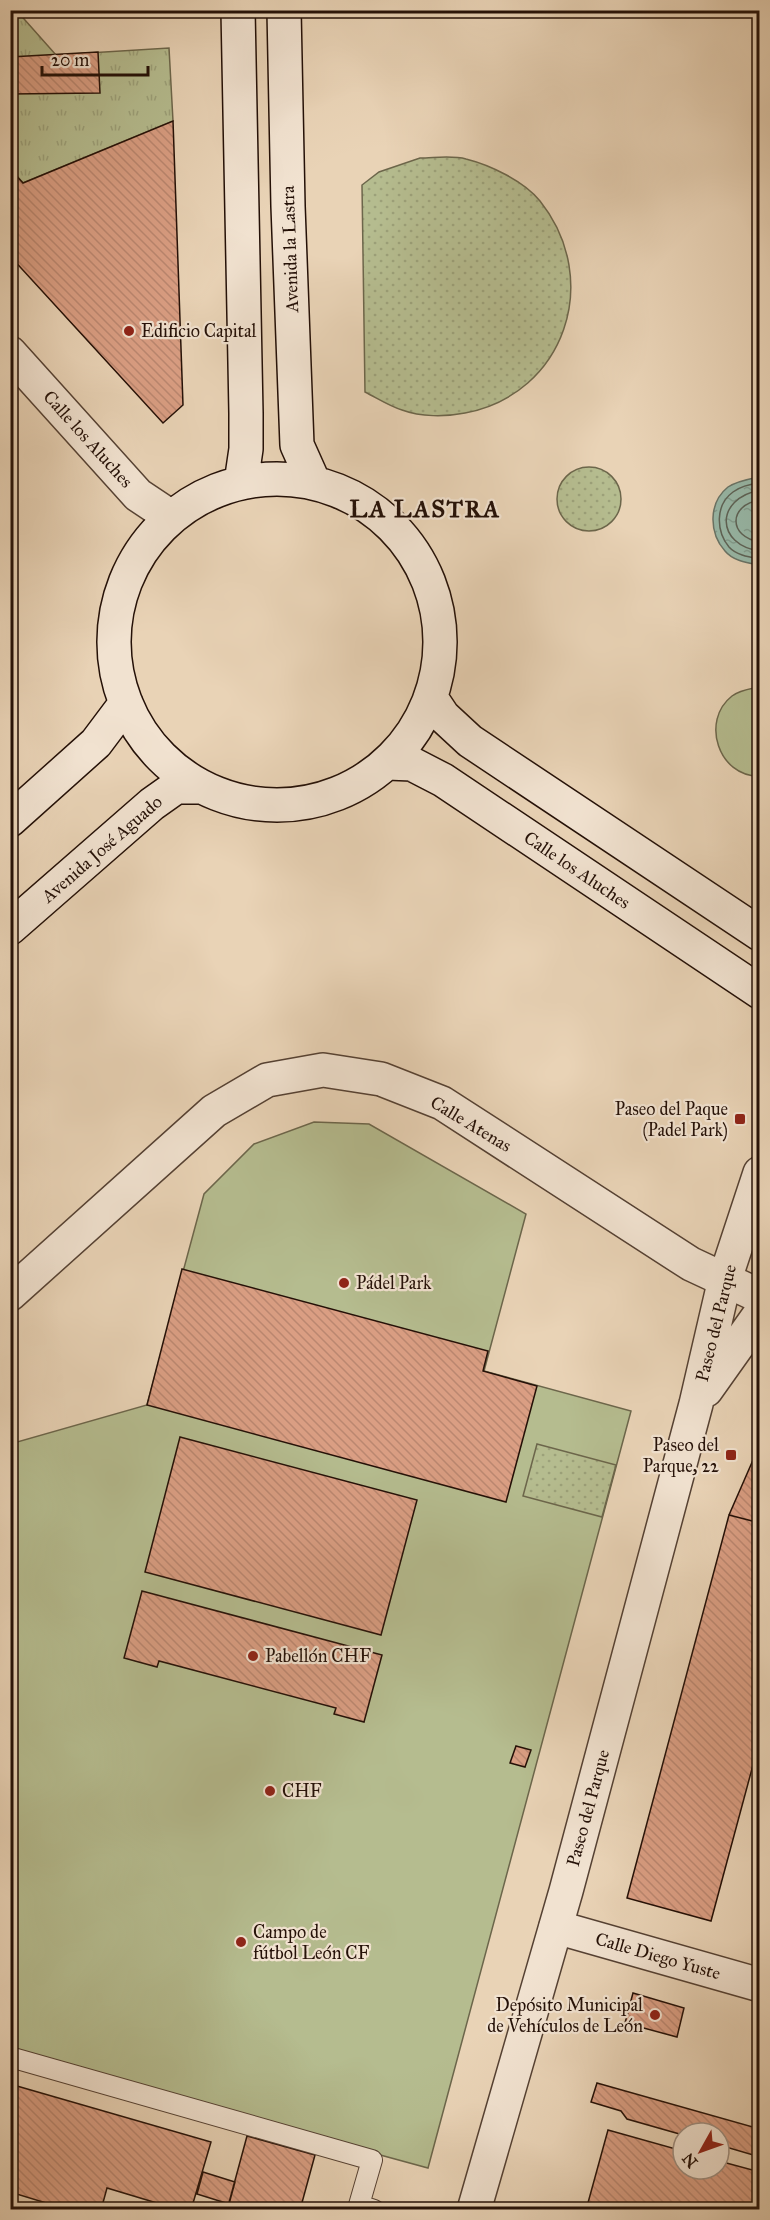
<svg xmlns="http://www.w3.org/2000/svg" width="770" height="2220" viewBox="0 0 770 2220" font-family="'IM FELL Great Primer',serif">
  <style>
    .grass { fill: #b5bc8f; stroke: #6c664b; stroke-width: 1.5 }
    .park { fill: url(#park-tufts); stroke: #6c664b; stroke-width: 1.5 }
    .garden { fill: url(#garden-dots); stroke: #6c664b; stroke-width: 1.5 }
    .water { fill: url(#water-ripples); stroke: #6a7568; stroke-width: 1.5 }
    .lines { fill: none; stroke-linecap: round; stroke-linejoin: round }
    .shore { stroke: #5e6458; stroke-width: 1.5 }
    .building { fill: url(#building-back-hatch); stroke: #241007; stroke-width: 1.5 }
    .service-casing { stroke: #554133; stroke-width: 22 }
    .minor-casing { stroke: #554133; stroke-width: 36 }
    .tertiary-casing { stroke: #554133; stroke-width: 36 }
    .secondary-casing { stroke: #241007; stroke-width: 36 }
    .service { stroke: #f1e2d0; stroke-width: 20 }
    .minor { stroke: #f1e2d0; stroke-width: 33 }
    .tertiary { stroke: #f1e2d0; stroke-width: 33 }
    .secondary { stroke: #f1e2d0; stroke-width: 33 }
    .poi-dot { fill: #8f2418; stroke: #f1e2d0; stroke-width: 2 }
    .labels { text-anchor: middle; stroke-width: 4.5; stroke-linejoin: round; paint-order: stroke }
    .street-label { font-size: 18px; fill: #241007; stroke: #f1e2d0 }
    .poi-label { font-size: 18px; fill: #241007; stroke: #f1e2d0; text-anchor: start }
    .district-label { font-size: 24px; font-weight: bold; letter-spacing: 1.5px; fill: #241007; stroke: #f1e2d0 }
  </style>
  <defs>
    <pattern id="park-tufts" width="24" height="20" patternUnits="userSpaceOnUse" patternTransform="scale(1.5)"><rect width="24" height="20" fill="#b5bc8f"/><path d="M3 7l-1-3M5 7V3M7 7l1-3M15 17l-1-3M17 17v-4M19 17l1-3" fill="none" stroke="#9ca17a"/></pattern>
    <pattern id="garden-dots" width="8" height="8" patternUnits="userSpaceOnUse" patternTransform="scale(1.5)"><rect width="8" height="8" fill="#b5bc8f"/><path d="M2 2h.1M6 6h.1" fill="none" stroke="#9ca17a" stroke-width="1.8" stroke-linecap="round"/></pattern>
    <pattern id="water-ripples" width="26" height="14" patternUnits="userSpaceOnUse" patternTransform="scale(1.5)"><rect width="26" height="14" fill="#98b9a9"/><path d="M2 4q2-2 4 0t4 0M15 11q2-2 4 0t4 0" fill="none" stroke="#839e90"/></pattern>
    <pattern id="building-back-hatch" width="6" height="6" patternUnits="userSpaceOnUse" patternTransform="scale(1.5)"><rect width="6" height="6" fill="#da9e83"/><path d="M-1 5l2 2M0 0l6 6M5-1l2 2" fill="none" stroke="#bb8770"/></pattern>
  </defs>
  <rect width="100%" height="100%" fill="#e9d3b6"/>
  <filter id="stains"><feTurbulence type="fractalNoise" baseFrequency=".00333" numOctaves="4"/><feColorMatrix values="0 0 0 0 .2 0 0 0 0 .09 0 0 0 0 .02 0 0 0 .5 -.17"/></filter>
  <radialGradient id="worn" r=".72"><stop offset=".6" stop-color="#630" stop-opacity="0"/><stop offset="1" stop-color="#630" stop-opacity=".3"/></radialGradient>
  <path class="grass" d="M759 687V776C719 777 700 721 732 696 740 690 750 689 759 687Z
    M314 1122 369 1124 526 1214 484 1371 631 1411 428 2168 11 2054 10 1444 147 1405 204 1194 254 1144Z"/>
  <path class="park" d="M11 11H17L56 55 169 48 173 121 23 183 11 169Z"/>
  <path class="garden" d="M420 158C434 158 452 155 466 159 490 165 524 181 540 201 603 280 565 394 465 413 445 417 421 417 402 410 389 406 377 398 365 392L362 185 379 172Z
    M557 499a32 32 0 1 1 64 0a32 32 0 1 1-64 0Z
    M537 1444 616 1465 602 1517 523 1496Z"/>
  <path class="water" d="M759 477H760L759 565C748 563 733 561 725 551 709 533 708 503 728 487 737 481 749 479 759 477Z"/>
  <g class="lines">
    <path class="shore" d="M760 483C750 484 741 486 733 492 715 505 716 531 729 547 736 555 749 557 760 559
      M760 490C714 499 716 545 760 551
      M760 500C728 505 728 537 760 542"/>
  </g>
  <path class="building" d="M98 52 100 93 10 94V57Z
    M173 121 183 405 163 423 10 256V169L23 183Z
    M182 1269 488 1351 483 1371 537 1386 506 1502 147 1405Z
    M180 1437 417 1500 381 1635 145 1572Z
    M760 1444V1523L729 1515Z
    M729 1515 760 1523V1739L711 1921 627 1898Z
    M142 1591 382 1655 364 1722 334 1714 336 1708 159 1661 157 1667 124 1658Z
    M516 1746 531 1750 525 1767 510 1763Z
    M633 1993 684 2008 677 2037 625 2023Z
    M597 2083 760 2129V2157L719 2145V2133H683V2135L627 2119 621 2111 591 2102Z
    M10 2084 211 2142 191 2210H180L107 2188 101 2210H69L10 2192Z
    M608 2130 683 2151V2169H719V2161L760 2172V2184L752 2210H586Z
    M247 2136 315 2155 300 2210H227Z
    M203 2172 235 2182 229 2204 197 2194Z"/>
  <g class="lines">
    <g class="service-casing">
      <path id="service" d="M10 2057 372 2160 359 2205 374 2210"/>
    </g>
    <g class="minor-casing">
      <path id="minor" d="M10 1294 214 1111 267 1080 323 1070 381 1079 442 1103 691 1264 751 1292 760 1289
        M556 1927 760 1985"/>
    </g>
    <g class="tertiary-casing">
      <path id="tertiary" d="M10 353 138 495 171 517
        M706 1390 760 1314
        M474 2210 566 1891 696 1404 725 1279 760 1173"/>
    </g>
    <g class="secondary-casing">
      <path id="secondary" d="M238 10 246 413V449L241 483
        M284 10 288 206 297 445 314 483
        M114 642a163 163 0 1 1 326 0a163 163 0 1 1-326 0Z
        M431 698 443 716 470 741 760 934
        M388 763 412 764 443 780 760 992
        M10 820 96 743 126 703
        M10 928 152 804 176 787H201"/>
    </g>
    <use href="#service" class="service"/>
    <use href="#minor" class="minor"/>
    <use href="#tertiary" class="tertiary"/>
    <use href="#secondary" class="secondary"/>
  </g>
  <g class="poi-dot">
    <circle cx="129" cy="331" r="6"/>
    <rect x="734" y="1113" width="12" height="12" rx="3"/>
    <circle cx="344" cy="1283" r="6"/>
    <rect x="725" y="1449" width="12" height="12" rx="3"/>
    <circle cx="253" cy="1656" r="6"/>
    <circle cx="270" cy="1791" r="6"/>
    <circle cx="241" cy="1942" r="6"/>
    <circle cx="655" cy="2015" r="6"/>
  </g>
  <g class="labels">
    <g class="street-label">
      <text transform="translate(290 249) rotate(-92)" y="6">Avenida la Lastra</text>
      <text transform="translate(88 439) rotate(48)" y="6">Calle los Aluches</text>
      <text transform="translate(102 849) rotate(-41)" y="6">Avenida José Aguado</text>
      <text transform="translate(577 870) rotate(34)" y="6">Calle los Aluches</text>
      <text transform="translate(471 1124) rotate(31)" y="6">Calle Atenas</text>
      <text transform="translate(716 1323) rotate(-76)" y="6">Paseo del Parque</text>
      <text transform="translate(588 1808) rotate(-75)" y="6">Paseo del Parque</text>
      <text transform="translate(658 1956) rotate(16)" y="6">Calle Diego Yuste</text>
    </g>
    <g class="poi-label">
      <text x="141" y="337">Edificio Capital</text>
      <text x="728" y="1115" text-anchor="end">Paseo del Paque<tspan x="728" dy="21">(Padel Park)</tspan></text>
      <text x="356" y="1289">Pádel Park</text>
      <text x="719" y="1451" text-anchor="end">Paseo del<tspan x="719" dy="21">Parque, 22</tspan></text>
      <text x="265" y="1662">Pabellón CHF</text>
      <text x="282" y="1797">CHF</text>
      <text x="253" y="1938">Campo de<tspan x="253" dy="21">fútbol León CF</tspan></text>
      <text x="643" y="2011" text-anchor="end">Depósito Municipal<tspan x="643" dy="21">de Vehículos de León</tspan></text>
    </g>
    <g class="district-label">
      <text x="425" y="517">LA LASTRA</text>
    </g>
  </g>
  <rect width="770" height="2220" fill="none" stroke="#e9d3b6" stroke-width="36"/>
  <rect x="12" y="12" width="746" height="2196" fill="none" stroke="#241007" stroke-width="3"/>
  <rect x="18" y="18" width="734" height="2184" fill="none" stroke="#241007" stroke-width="1.5"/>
  <g transform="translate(701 2151) rotate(230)"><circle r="28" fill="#f1e2d0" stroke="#9f8e80" stroke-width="1.5"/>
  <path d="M0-4.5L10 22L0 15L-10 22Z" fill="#8f2418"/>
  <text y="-9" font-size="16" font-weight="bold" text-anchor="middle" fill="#241007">N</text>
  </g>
  <path d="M42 66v9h106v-9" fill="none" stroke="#241007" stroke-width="3"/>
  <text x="51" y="66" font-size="18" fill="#241007" stroke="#f1e2d0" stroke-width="4.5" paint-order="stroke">20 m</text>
  <rect width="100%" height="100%" filter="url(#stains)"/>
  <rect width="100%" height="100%" fill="url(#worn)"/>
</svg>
